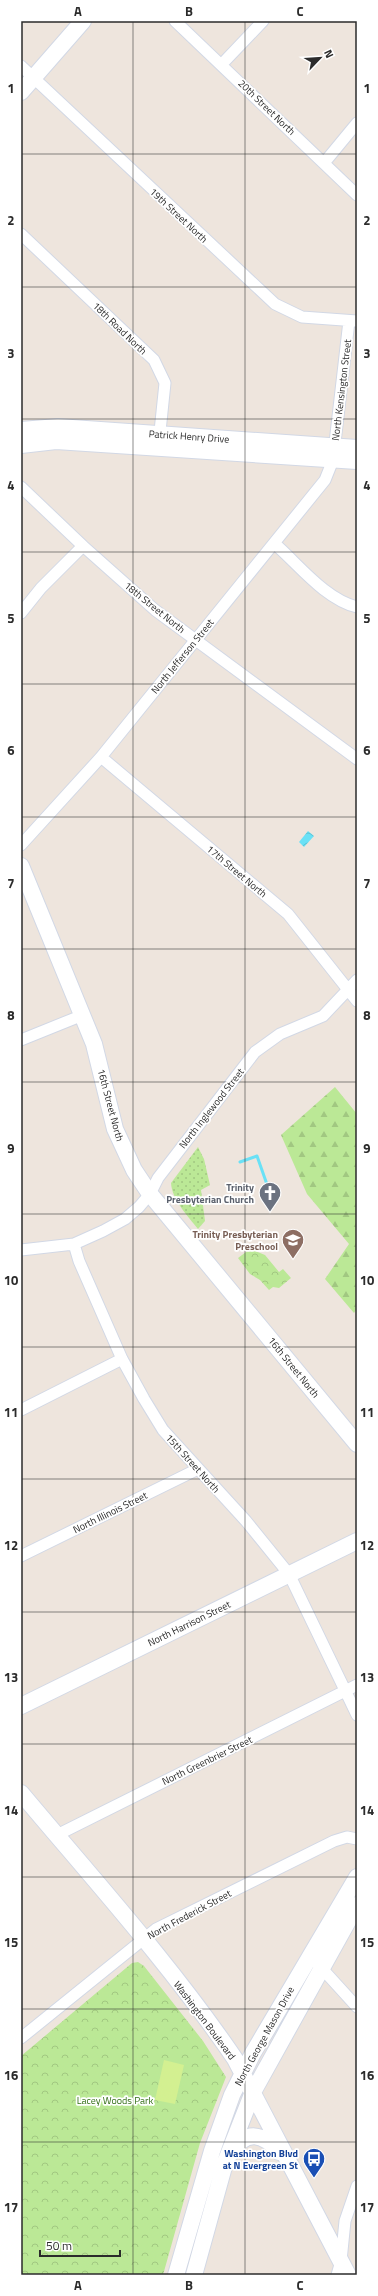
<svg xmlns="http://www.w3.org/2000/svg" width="378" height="2296" viewBox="0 0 378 2296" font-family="'Titillium Web',sans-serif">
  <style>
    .grass { fill: url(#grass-dots) }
    .forest { fill: url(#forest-firs) }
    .park { fill: url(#park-crowns) }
    .pitch { fill: #d3f091 }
    .water { fill: url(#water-waves) }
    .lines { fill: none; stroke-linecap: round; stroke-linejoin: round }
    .stream { stroke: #6ae1f6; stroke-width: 3 }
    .street-casing { stroke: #d2d8e5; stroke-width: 13 }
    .secondary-casing { stroke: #d2d8e5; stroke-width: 18 }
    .street { stroke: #fff; stroke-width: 11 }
    .secondary { stroke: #fff; stroke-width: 16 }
    .grid { fill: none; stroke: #2b2b2b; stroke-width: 1; stroke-opacity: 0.55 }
    .labels { text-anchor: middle; stroke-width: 3.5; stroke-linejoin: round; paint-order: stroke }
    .street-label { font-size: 10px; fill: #2b2b2b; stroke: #fff }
    .worship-label { font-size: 10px; font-weight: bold; fill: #5b616d; stroke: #fff; text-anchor: end }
    .education-label { font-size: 10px; font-weight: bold; fill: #785e54; stroke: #fff; text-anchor: end }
    .park-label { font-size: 10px; fill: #326e16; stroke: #fff }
    .transit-label { font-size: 10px; font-weight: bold; fill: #164399; stroke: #fff; text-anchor: end }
    .neatline { fill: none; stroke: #2b2b2b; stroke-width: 1.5 }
    .grid-label { font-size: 13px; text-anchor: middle; font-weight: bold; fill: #2b2b2b }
  </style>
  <defs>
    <pattern id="grass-dots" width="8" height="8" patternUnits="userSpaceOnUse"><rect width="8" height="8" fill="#bbe896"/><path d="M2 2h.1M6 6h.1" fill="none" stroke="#a1c781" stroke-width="1.8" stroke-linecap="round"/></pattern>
    <pattern id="forest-firs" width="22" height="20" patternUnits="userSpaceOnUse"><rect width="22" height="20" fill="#bbe896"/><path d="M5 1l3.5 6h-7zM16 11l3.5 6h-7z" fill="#a1c781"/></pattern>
    <pattern id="park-crowns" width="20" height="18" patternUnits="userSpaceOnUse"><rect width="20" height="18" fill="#bbe896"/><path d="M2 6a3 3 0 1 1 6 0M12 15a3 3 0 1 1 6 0" fill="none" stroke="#a1c781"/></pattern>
    <pattern id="water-waves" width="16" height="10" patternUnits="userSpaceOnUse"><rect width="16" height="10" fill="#6ae1f6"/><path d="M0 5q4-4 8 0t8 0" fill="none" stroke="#5cc1d3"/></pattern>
  </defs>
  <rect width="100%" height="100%" fill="#eee5dd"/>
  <path class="grass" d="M198 1147 204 1159 210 1185 201 1190 205 1221 198 1229C188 1216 172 1200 171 1183Z"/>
  <path class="forest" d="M335 1087 357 1114V1309L354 1313 325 1279 349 1244 307 1194 281 1135Z"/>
  <path class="park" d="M250 1249 265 1255 279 1272 283 1269 291 1278 279 1288 273 1287 269 1290 260 1280 250 1274 238 1258Z
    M138 1962 144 1966 203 2041 226 2077 200 2143 163 2275H21V2056L132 1963Z"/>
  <path class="pitch" d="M164 2060 184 2065 175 2104 155 2100Z"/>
  <path class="water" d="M308 831 314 836 304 847 299 842Z"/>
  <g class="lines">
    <path class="stream" d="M240 1162 257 1156 270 1193"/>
    <g class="street-casing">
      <path id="street" d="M175 21 357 195
        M222 64 263 21
        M21 66 275 304 302 317 357 321
        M324 163 357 123
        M21 234 154 360 165 383 159 441
        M21 487 83 546 155 610 357 759
        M275 544C299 565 325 599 357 607
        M21 613 41 588 83 546
        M101 757 288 914 357 1001
        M21 845 101 757 325 480 333 460 349 321
        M21 1040 83 1015
        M74 1244 79 1261 122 1359 144 1399 163 1430 246 1521 289 1574 357 1715
        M21 1250 74 1244 103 1231 125 1219 139 1207 150 1194 158 1178 255 1052 280 1034 323 1016 357 980
        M21 1410 122 1359
        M21 1556 198 1469
        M57 1835 357 1685
        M317 1963 357 2007
        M21 2038 156 1929 334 1841 347 1837 357 1839
        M337 2275 341 2261 345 2221 357 2186"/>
    </g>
    <g class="secondary-casing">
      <path id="secondary" d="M21 92 83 21
        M21 430 58 427 357 448
        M21 445 56 441 357 461
        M21 866 94 1044 115 1129 134 1170 150 1194 357 1444
        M21 1706 357 1541
        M21 1793C94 1880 171 1965 235 2059L348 2275
        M231 2153C246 2129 263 2133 279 2152
        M176 2275 212 2151 232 2095 253 2053 357 1877
        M194 2275 225 2163 253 2092 357 1905"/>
    </g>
    <use href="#street" class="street"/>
    <use href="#secondary" class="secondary"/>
  </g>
  <path class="grid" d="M133 21V2275M245 21V2275M21 154H357M21 287H357M21 419H357M21 552H357M21 684H357M21 817H357M21 949H357M21 1082H357M21 1214H357M21 1347H357M21 1479H357M21 1612H357M21 1744H357M21 1877H357M21 2009H357M21 2142H357"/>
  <defs>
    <g id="church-pin" transform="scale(1.15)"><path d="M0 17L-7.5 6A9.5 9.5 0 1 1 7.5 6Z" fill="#6b7280" stroke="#fff"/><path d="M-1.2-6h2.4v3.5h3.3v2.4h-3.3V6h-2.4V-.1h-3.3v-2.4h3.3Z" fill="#fff"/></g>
    <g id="school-pin" transform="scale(1.15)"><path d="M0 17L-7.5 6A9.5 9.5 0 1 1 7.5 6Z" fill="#8d6e63" stroke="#fff"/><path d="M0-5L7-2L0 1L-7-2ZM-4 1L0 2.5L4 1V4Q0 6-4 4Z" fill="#fff"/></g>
    <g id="bus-pin" transform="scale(1.15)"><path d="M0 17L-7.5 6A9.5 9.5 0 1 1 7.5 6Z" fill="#1a4fb4" stroke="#fff"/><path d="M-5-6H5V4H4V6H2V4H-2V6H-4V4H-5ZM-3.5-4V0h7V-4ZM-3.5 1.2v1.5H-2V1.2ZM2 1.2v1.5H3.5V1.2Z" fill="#fff"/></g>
  </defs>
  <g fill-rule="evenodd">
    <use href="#church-pin" x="270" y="1193"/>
    <use href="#school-pin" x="293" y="1240"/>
    <use href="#bus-pin" x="314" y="2159"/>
  </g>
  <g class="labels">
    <g class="street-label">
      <text transform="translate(267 107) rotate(44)" y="4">20th Street North</text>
      <text transform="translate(179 215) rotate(43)" y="4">19th Street North</text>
      <text transform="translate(120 328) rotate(44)" y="4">18th Road North</text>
      <text transform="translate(341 390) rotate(-83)" y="4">North Kensington Street</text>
      <text transform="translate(189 436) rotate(4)" y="4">Patrick Henry Drive</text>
      <text transform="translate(155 607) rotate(39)" y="4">18th Street North</text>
      <text transform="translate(182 656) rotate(-51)" y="4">North Jefferson Street</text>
      <text transform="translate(237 871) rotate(40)" y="4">17th Street North</text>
      <text transform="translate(111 1105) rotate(75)" y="4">16th Street North</text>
      <text transform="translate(211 1108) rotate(-52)" y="4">North Inglewood Street</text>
      <text transform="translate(294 1367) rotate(51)" y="4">16th Street North</text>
      <text transform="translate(193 1463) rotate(48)" y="4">15th Street North</text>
      <text transform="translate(110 1512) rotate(-26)" y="4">North Illinois Street</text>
      <text transform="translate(189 1623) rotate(-26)" y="4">North Harrison Street</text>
      <text transform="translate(207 1760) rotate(-26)" y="4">North Greenbrier Street</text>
      <text transform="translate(189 1914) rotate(-28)" y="4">North Frederick Street</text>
      <text transform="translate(205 2020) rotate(53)" y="4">Washington Boulevard</text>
      <text transform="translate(264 2036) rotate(-61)" y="4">North George Mason Drive</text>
    </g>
    <g class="worship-label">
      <text x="254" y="1191">Trinity<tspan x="254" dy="12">Presbyterian Church</tspan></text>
    </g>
    <g class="education-label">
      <text x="278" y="1238">Trinity Presbyterian<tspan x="278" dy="12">Preschool</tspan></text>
    </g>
    <g class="park-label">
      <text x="115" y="2104">Lacey Woods Park</text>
    </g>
    <g class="transit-label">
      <text x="298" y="2157">Washington Blvd<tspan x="298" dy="12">at N Evergreen St</tspan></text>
    </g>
  </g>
  <rect width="378" height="2296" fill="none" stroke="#ffffff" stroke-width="44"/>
  <g transform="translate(320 58) rotate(65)" stroke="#ffffff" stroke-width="3" paint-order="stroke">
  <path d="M0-3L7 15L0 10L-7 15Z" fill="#2b2b2b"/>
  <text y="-6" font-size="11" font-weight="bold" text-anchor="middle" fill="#2b2b2b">N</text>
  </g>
  <path d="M40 2250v6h80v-6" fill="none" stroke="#2b2b2b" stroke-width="2"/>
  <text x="46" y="2250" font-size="12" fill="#2b2b2b" stroke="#ffffff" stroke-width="3" paint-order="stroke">50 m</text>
  <rect x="22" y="22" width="334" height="2252" class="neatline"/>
  <g class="grid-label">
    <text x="78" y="16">A</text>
    <text x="189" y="16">B</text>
    <text x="300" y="16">C</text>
    <text x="11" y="93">1</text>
    <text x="367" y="93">1</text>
    <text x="11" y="225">2</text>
    <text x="367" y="225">2</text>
    <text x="11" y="358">3</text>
    <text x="367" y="358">3</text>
    <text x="11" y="490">4</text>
    <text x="367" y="490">4</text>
    <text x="11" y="623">5</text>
    <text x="367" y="623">5</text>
    <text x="11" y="755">6</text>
    <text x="367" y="755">6</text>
    <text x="11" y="888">7</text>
    <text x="367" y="888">7</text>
    <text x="11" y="1020">8</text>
    <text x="367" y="1020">8</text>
    <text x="11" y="1153">9</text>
    <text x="367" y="1153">9</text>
    <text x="11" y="1285">10</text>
    <text x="367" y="1285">10</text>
    <text x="11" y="1417">11</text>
    <text x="367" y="1417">11</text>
    <text x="11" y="1550">12</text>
    <text x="367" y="1550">12</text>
    <text x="11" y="1682">13</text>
    <text x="367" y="1682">13</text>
    <text x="11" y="1815">14</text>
    <text x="367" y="1815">14</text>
    <text x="11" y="1947">15</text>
    <text x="367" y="1947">15</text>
    <text x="11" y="2080">16</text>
    <text x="367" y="2080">16</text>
    <text x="11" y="2212">17</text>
    <text x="367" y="2212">17</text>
    <text x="78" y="2290">A</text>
    <text x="189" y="2290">B</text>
    <text x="300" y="2290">C</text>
  </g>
</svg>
